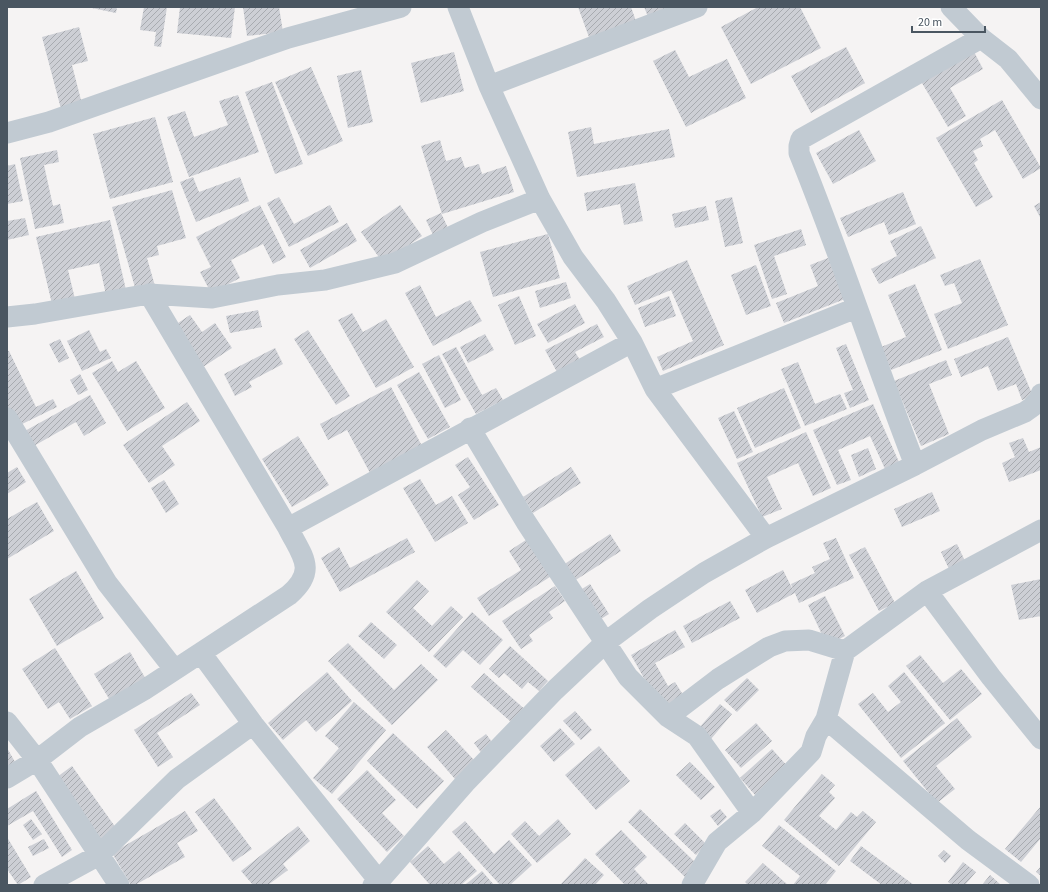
<svg xmlns="http://www.w3.org/2000/svg" width="1048" height="892" viewBox="0 0 1048 892" font-family="'Source Sans 3',sans-serif">
  <style>
    .building { fill: url(#building-hatch) }
    .lines { fill: none; stroke-linecap: round; stroke-linejoin: round }
    .street { stroke: #c1cad2; stroke-width: 21 }
  </style>
  <defs>
    <pattern id="building-hatch" width="6" height="6" patternUnits="userSpaceOnUse"><rect width="6" height="6" fill="#cdcfd5"/><path d="M-1 1l2-2M0 6l6-6M5 7l2-2" fill="none" stroke="#a8abb0"/></pattern>
  </defs>
  <rect width="100%" height="100%" fill="#f5f3f3"/>
  <path class="building" d="M87 7H117L116 13Z
    M144 7H167L161 47 154 46 156 32 140 30Z
    M180 7H235L231 38 177 33Z
    M243 7H279L283 32 247 36Z
    M578 7H631L637 24 590 40Z
    M644 7H676L649 19Z
    M758 7H800L821 48 751 84 721 27Z
    M79 27 88 61 72 65 82 104 61 109 42 37Z
    M846 47 865 83 811 113 791 76Z
    M972 48 983 69 950 88 966 116 948 127 919 78Z
    M675 50 689 77 727 59 746 98 686 127 653 61Z
    M454 52 464 91 421 103 411 63Z
    M311 67 343 141 308 156 275 82Z
    M361 70 373 122 348 128 337 76Z
    M272 82 303 164 275 174 245 92Z
    M238 95 259 152 189 177 167 117 185 111 194 137 228 125 219 101Z
    M1002 100 1041 168 1023 179 995 130 980 139 983 146 973 151 978 160 974 163 993 197 976 207 936 138Z
    M155 117 173 182 110 199 93 134Z
    M591 127 594 144 669 129 675 157 577 177 568 132Z
    M859 130 876 161 833 184 816 153Z
    M440 140 446 161 461 157 465 168 479 164 482 174 506 166 514 192 442 214 421 146Z
    M57 150 59 162 44 165 53 206 60 204 64 223 35 229 20 158Z
    M15 164 23 201 7 204V166Z
    M193 177 199 192 240 177 249 201 196 222 180 182Z
    M635 183 643 221 624 225 620 204 587 211 584 193Z
    M172 190 186 238 157 246 159 255 147 258 155 286 136 291 112 207Z
    M903 192 916 224 889 235 884 222 848 237 840 218Z
    M279 197 294 224 330 205 339 222 289 247 267 203Z
    M732 197 743 243 725 247 715 201Z
    M1041 202V219L1034 206Z
    M260 205 286 257 273 264 263 244 231 260 240 278 211 293 200 272 211 267 196 237Z
    M400 205 422 236 383 263 361 232Z
    M706 206 709 220 675 228 672 214Z
    M441 213 448 228 433 235 426 220Z
    M25 218 29 235 7 240V221Z
    M110 220 126 290 106 295 99 263 68 270 75 299 52 304 36 237Z
    M347 223 357 241 310 268 300 250Z
    M921 226 936 258 879 284 871 269 897 256 890 241Z
    M801 229 806 245 774 256 787 294 772 299 754 245Z
    M548 234 560 278 493 297 480 252Z
    M828 258 845 299 784 323 776 303 818 286 810 265Z
    M980 259 1008 325 948 349 934 314 962 303 954 283 945 286 940 275Z
    M687 260 724 345 663 371 657 357 693 341 671 290 635 305 627 286Z
    M756 265 771 306 746 315 731 275Z
    M566 282 571 298 540 308 535 291Z
    M915 284 942 350 891 370 881 347 906 337 888 295Z
    M420 285 436 317 470 300 482 321 433 346 405 293Z
    M519 296 536 336 515 345 498 305Z
    M669 296 676 316 645 327 638 308Z
    M575 304 585 323 548 343 537 324Z
    M258 310 262 327 230 333 226 316Z
    M352 313 363 332 386 319 414 367 376 388 338 320Z
    M190 315 202 332 215 323 232 348 203 367 175 325Z
    M597 324 604 337 575 352 580 360 557 372 545 350Z
    M89 330 100 352 106 349 111 358 82 371 67 341Z
    M308 330 350 396 336 405 294 339Z
    M485 334 494 350 468 363 460 347Z
    M1008 337 1033 396 1022 400 1016 384 998 391 988 366 961 377 954 359Z
    M60 339 69 358 59 363 49 344Z
    M846 344 869 400 850 408 844 393 853 390 836 348Z
    M456 347 482 395 496 388 503 400 476 414 442 354Z
    M275 348 283 364 249 382 252 387 235 396 224 374Z
    M9 351 36 407 53 399 57 407 16 427 7 408V352Z
    M439 355 461 400 445 408 422 364Z
    M946 360 952 375 929 384 949 434 921 446 894 381Z
    M112 361 118 372 136 361 165 408 127 431 92 373Z
    M798 362 815 404 840 394 847 409 805 426 781 369Z
    M419 372 450 427 428 439 397 385Z
    M80 374 88 390 78 395 70 380Z
    M391 387 422 446 370 473 347 430 328 440 320 424Z
    M784 388 801 428 755 448 737 408Z
    M90 395 106 423 84 436 76 422 32 447 23 432Z
    M187 402 200 421 162 446 175 465 149 483 123 445Z
    M873 404 899 462 885 469 870 436 838 450 851 480 837 485 813 430Z
    M734 411 753 452 737 459 718 418Z
    M806 432 831 488 813 496 798 463 767 477 782 509 762 517 737 463Z
    M298 436 329 485 292 507 262 459Z
    M1023 438 1029 452 1041 447V470L1009 482 1002 463 1015 457 1009 443Z
    M868 448 876 469 859 477 851 455Z
    M468 457 499 505 474 520 458 495 470 487 455 465Z
    M17 467 26 482 7 494V473Z
    M571 467 581 483 533 513 523 497Z
    M420 479 436 505 452 496 468 523 435 542 403 488Z
    M164 480 179 504 166 513 151 488Z
    M932 492 940 511 902 527 894 509Z
    M37 502 54 531 7 559V519Z
    M610 534 621 551 571 583 560 567Z
    M407 538 415 552 340 592 321 558 339 547 350 568Z
    M529 538 553 575 489 616 477 598 521 570 509 551Z
    M836 538 854 578 799 603 795 593 757 613 745 590 783 570 793 590 791 584 815 573 812 567 830 559 823 543Z
    M957 544 965 561 949 569 941 552Z
    M865 547 895 603 879 611 849 555Z
    M76 571 104 618 57 646 29 599Z
    M1041 579V616L1019 620 1011 585Z
    M417 580 429 591 413 608 432 626 451 606 463 617 429 652 386 612Z
    M590 584 609 614 596 622 577 592Z
    M555 586 565 601 549 612 553 618 529 635 533 641 521 649 502 621Z
    M825 596 845 636 827 645 808 605Z
    M730 601 740 618 692 643 683 626Z
    M472 612 503 640 480 665 463 650 446 668 433 656Z
    M371 622 397 645 384 659 358 636Z
    M675 630 685 647 655 663 668 686 675 682 685 698 662 710 631 655Z
    M348 643 394 690 421 664 438 680 392 725 328 661Z
    M510 646 548 681 539 691 528 682 522 689 504 673 499 678 489 669Z
    M55 648 92 706 70 719 59 702 48 709 22 669Z
    M130 652 147 681 111 702 94 674Z
    M920 655 943 683 961 669 982 694 950 720 906 666Z
    M327 672 352 701 316 732 306 720 283 740 268 723Z
    M904 672 945 723 901 758 858 704 873 693 888 712 901 702 888 686Z
    M484 673 529 713 517 727 471 687Z
    M747 678 759 690 737 712 724 700Z
    M191 693 200 705 157 733 173 757 158 767 134 730Z
    M354 702 386 730 332 794 313 778 339 748 325 736Z
    M720 704 732 714 711 739 698 729Z
    M575 711 592 730 581 740 563 721Z
    M957 718 972 737 936 766 955 789 937 803 903 761Z
    M756 723 772 741 741 768 725 750Z
    M560 728 575 744 554 762 540 746Z
    M446 730 475 761 455 779 427 747Z
    M393 733 444 781 417 809 367 761Z
    M486 734 495 746 483 755 474 743Z
    M599 746 630 781 596 810 565 775Z
    M7 748 18 767 7 773Z
    M772 749 789 768 756 796 740 778Z
    M690 762 715 787 701 800 676 775Z
    M72 766 116 828 101 839 57 777Z
    M367 770 396 800 382 813 404 836 387 852 337 799Z
    M822 774 835 785 829 792 835 798 819 816 836 830 851 812 857 817 863 811 876 822 839 866 784 820Z
    M36 791 72 850 62 857 33 811 7 826V809Z
    M214 798 252 849 233 862 195 812Z
    M1041 806V838L1021 862 1005 849Z
    M640 809 697 864 685 877 628 822Z
    M720 809 727 817 718 826 710 816Z
    M185 811 198 831 177 843 185 857 135 885H131L112 853Z
    M31 819 42 834 33 840 23 825Z
    M558 819 571 834 537 863 511 834 525 821 539 836Z
    M465 821 494 854 509 840 532 865 510 885H500L452 832Z
    M685 823 706 844 696 855 674 834Z
    M779 825 836 871 825 885H793L800 876 762 846Z
    M298 826 310 841 283 864 288 870 268 885H253L241 871Z
    M621 830 647 857 634 869 649 885H625L595 854Z
    M7 837 31 877 18 885 7 869Z
    M44 839 49 848 33 856 28 847Z
    M428 846 444 864 459 851 477 871 461 885H430L410 862Z
    M861 846 914 885H882L850 861Z
    M944 850 951 856 945 863 938 856Z
    M585 858 604 875 595 885H560Z
    M963 862 976 872 965 885H952L948 882Z
    M763 863 788 885H748L745 882Z
    M1041 866V876L1036 872Z
    M482 871 494 885H465Z
    M990 875 1001 885H982Z"/>
  <g class="lines">
    <path class="street" d="M458 7 489 86 540 199 573 257 606 301 632 342 655 389 766 538
      M951 7 981 38 1008 59 1041 99
      M489 86 697 7
      M7 133 49 122 288 38 401 7
      M7 317 35 314 149 294 212 298 278 285 325 280 395 263 482 222 540 199
      M655 389 856 308
      M7 418 107 583 174 669
      M470 428 526 522 628 677 668 717 697 736 752 813
      M915 465C875 362 841 256 799 153V146L801 139 981 38
      M288 528 632 342
      M927 591 991 677 1041 739
      M201 653 253 724 379 881
      M668 717 718 679 769 647 785 641 809 640 845 651 927 591 1041 530
      M826 719 968 840 1029 885
      M7 722 37 760 119 885
      M7 778 37 760 80 727 144 690 289 595C318 570 302 556 288 528L149 294
      M44 885 99 855 177 779 253 724
      M373 885 379 881 465 783 555 690 606 642 650 609 704 573 766 538 915 465 982 430 1025 412 1032 407 1039 400 1041 394
      M692 885 717 842 752 813 811 752 816 736 826 719 845 651"/>
  </g>
  <rect width="1048" height="892" fill="none" stroke="#4a5661" stroke-width="16"/>
  <path d="M912 26v6h73v-6" fill="none" stroke="#4a5661" stroke-width="2"/>
  <text x="918" y="26" font-size="12" fill="#4a5661" stroke="#ffffff" stroke-width="3" paint-order="stroke">20 m</text>
</svg>
